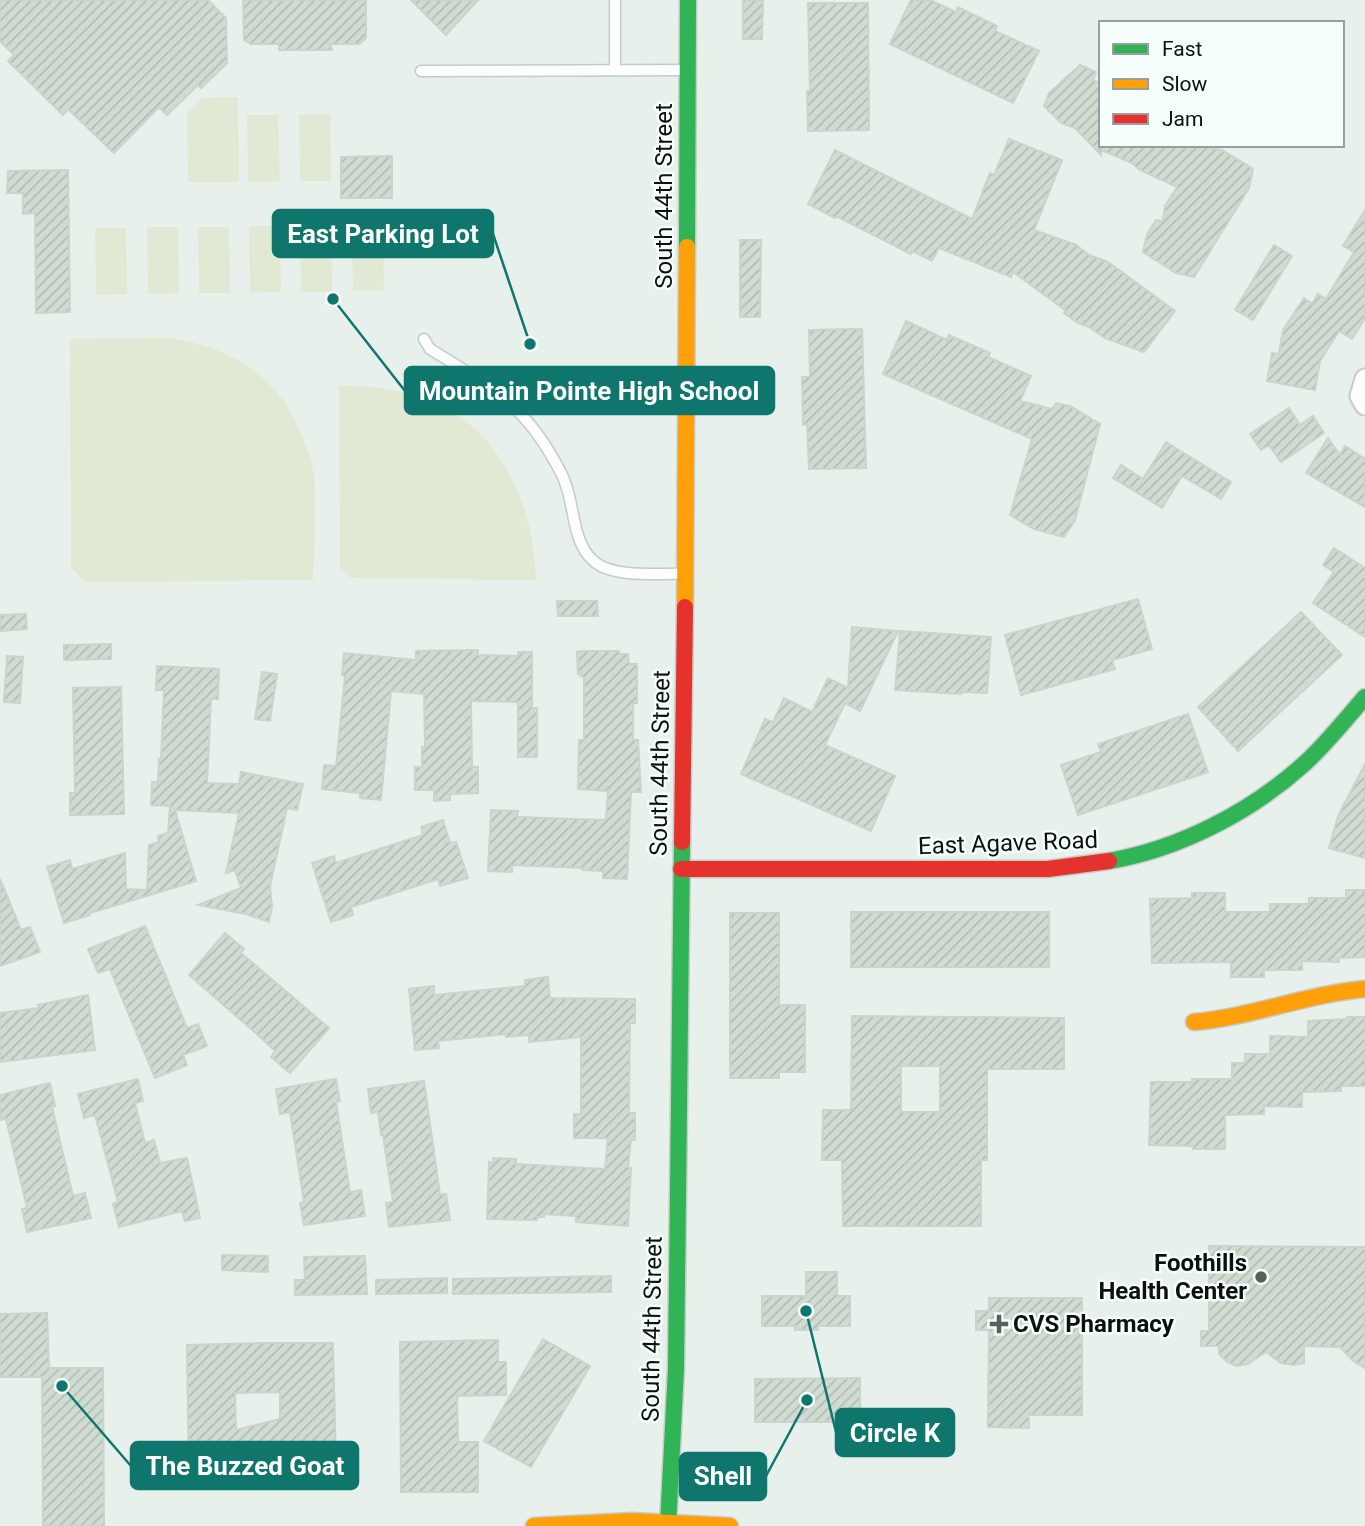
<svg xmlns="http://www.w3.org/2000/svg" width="1365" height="1526" viewBox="0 0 1365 1526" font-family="Roboto,sans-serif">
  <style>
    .park { fill: #e1e9d4 }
    .building { fill: url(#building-hatch); stroke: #ccd2ce; stroke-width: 2; fill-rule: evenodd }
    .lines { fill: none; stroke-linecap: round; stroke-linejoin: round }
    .lane-casing { stroke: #c5cbc8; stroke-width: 13 }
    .street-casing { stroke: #c5cbc8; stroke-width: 23 }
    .fast-casing { stroke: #c5cbc8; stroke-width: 19 }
    .slow-casing { stroke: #c5cbc8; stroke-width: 19 }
    .jam-casing { stroke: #c5cbc8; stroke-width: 19 }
    .lane { stroke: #fcfdfc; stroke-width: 10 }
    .street { stroke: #fcfdfc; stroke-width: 19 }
    .fast { stroke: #30b455; stroke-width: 16 }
    .slow { stroke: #ff9f0a; stroke-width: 16 }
    .jam { stroke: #e5322d; stroke-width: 16 }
    .poi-dot { fill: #595f5c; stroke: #f6fefb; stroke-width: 2.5 }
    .labels { text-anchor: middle; stroke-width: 5; stroke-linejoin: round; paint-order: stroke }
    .street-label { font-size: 24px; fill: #0c110f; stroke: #f6fefb }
    .poi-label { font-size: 24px; font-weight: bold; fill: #0c110f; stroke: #f6fefb; text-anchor: end }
    .leader { fill: none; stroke: #0f766e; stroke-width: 2.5 }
    .callout-dot { fill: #0f766e; stroke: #f6fefb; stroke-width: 2.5 }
    .callout { fill: #0f766e; stroke: #0f766e; stroke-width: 2.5 }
    .callout-label { font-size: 26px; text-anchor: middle; font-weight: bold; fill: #fff }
  </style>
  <defs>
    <pattern id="building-hatch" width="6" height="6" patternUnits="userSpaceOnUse" patternTransform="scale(1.75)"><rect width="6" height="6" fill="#d0dcd2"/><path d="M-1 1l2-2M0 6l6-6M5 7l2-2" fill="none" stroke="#b1bcb3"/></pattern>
  </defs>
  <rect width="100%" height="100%" fill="#e8f0ec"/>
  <path class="park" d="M238 97 239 182H188L187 114 202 98Z
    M330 114 331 181H300L299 115Z
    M247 115H278L280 181 248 182Z
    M352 224H383L384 290 353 291Z
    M249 226H280L281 292 250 293Z
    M300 226H331L332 292H301Z
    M147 227H178L179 293 148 294Z
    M198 227H229L230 293H199Z
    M95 228H126L127 294 96 295Z
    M171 338C236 349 282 379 304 441 309 453 313 465 314 478 317 511 314 547 313 580L85 582 71 568 70 339Z
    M339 386C362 386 385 387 408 393 494 415 534 497 536 580L351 578 340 567Z"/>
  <path class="building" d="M0 0H208L226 18 227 63 201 88 198 85 167 115 159 107 114 153 68 109 63 115 8 61 14 55 0 41Z
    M243 0H366V38L359 44H330L332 50H279V44H251L244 40Z
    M411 0H478L446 35Z
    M743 0H763L762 39H743Z
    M911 0H930L956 12 958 7 997 26 995 31 1039 51 1013 103 890 44Z
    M808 3H868L869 130 808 131 807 91H810Z
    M1080 65 1096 72 1093 80 1101 84V145H1196L1222 150 1253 169 1249 188 1194 277 1176 273 1143 252 1147 234 1156 220 1163 221 1165 206 1177 187 1140 170 1132 163 1101 150V155L1075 128 1061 123 1044 106 1049 93Z
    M1009 139 1062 160 1034 230 1076 245 1089 255 1108 262 1175 311 1144 352 1105 338 1089 327 1078 323 1064 313 1065 310 1013 272 1011 277 939 248 932 261 912 251 911 254 836 216 835 218 808 204 835 150 972 219 990 173 994 175Z
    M392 156V198H341V157Z
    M68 170 70 312 36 313 35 213 23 214V193H7L8 171Z
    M1365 210V318L1352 339 1339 331 1320 361 1315 390 1267 381 1272 353 1279 354 1283 330 1304 298 1312 304 1318 294 1326 299 1354 252 1343 246Z
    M740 240H761L760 317H740Z
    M1274 245 1292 256 1253 320 1235 310Z
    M906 321 947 340 949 335 990 353 988 357 1031 376 1020 401 1052 409 1056 403 1070 406 1100 424 1075 520 1064 537 1034 529 1010 515 1032 439 883 374Z
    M862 329 866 468 809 469 807 424 803 425 802 377H810L809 330Z
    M1289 408 1300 425 1313 416 1324 433 1281 462 1269 445 1261 450 1250 434Z
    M1328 438 1340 455 1345 446 1365 459V507L1306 473Z
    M1166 442 1231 482 1221 499 1182 476 1162 508 1113 478 1121 465 1143 479Z
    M1334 548 1365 568V637L1313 603 1334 572 1323 565Z
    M1138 599 1152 649 1112 660 1115 669 1021 695 1005 635Z
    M557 601H597L598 616H558Z
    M1301 612 1342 655 1238 751 1198 707Z
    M26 614 27 629 0 631V615Z
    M852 627 898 631 860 711 845 703 825 745 895 776 871 831 741 774 765 719 773 722 784 698 812 712 828 678 848 688Z
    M900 631 991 637 987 693 961 692V694L895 690Z
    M111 644V659L64 660V645Z
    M478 650V655L518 656V652H532V708H537V757H518V702L471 701 472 767H478V793L450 794V800L434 801V790H415V767H422V747H425L424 694 391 691 381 800 360 798V793L322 789 324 765 336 766 345 676 342 675 344 653 416 660V651Z
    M582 651H619V654H628L629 664H637V703H633V740H638L641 792H631L627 879 603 878V871L582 870V868L512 865V872L488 871 491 810 518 811 517 817 606 820 608 791 578 789 579 740H584V678L578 674 577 652Z
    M7 656 23 657 20 703 4 702Z
    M157 666 219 669 218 699H211L207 783 239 784 241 772 303 784 297 810 287 808 270 886 272 907 269 922 246 914 198 905 241 888 235 870 226 873 239 813 175 810 196 881 90 913V915L64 923 47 867 70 860 72 869 125 853 126 889 147 890 149 845 159 842 158 836 168 833 170 806 151 805 152 782H158L159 759H161L164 690H156Z
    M262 672 277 674 270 721 255 719Z
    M121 687 124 814 70 815V793H75L73 688Z
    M1188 714 1208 772 1078 815 1061 765 1101 752 1098 744Z
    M1365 764V858L1329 848 1338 816Z
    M443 820 450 843 456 842 468 878 440 886 438 879 351 907 353 915 331 922 312 863 334 856 336 863 423 835 421 827Z
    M0 879 21 930 30 927 40 952 0 966Z
    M1346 890H1365V957L1339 958V962L1302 961V970H1264V977H1231V962L1152 963 1150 899 1192 898V893H1225V912H1270V904H1309V898H1346Z
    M851 912H1049V967H851Z
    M730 913H779V1005H805V1072H779V1078H730Z
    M145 926 187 1028 198 1024 207 1046 183 1055 187 1065 155 1078 110 969 98 973 88 949Z
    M225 933 244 949 241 953 329 1028 290 1073 271 1057 275 1051 258 1035 189 975Z
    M548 977 550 998 635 999V1023H630L629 1113H635V1140H631L628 1167 631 1168 628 1226 576 1222V1216L544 1214V1217H537V1220L487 1219 489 1162 493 1163V1158L516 1159V1164L605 1169 608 1138H574V1114H581V1037L529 1042V1035L506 1037V1034L438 1041 439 1048 415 1050 409 989 434 986V995L525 986V980Z
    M88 995 95 1050 0 1062V1013L39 1008 38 1005Z
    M852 1016 1064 1018V1069H987V1160H981V1226H843L842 1160H822L823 1110H851ZM901 1066H940V1112H901Z
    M1347 1017H1365V1086H1341V1091L1302 1092V1107L1264 1106V1114L1225 1115V1149H1193V1146L1149 1145 1151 1082H1192V1079H1232V1063H1245V1054H1270V1036L1308 1037V1021L1347 1019Z
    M138 1079 143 1101 135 1103 145 1143 154 1140 160 1163 187 1158 200 1218 185 1221 182 1211 119 1227 113 1204 118 1202 95 1115 84 1118 78 1094Z
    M336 1079 340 1101 336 1102 350 1192 361 1190 365 1216 304 1225 300 1203 304 1202 290 1112 280 1114 276 1089Z
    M424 1081 440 1195 446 1194 450 1220 389 1227 386 1203 393 1202 383 1135H381L378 1112 371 1113 368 1089Z
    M50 1083 55 1106 52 1107 73 1196 85 1193 91 1218 27 1232 22 1209 27 1208 6 1119 0 1120V1095Z
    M1209 1246 1365 1247V1368L1353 1361 1340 1347 1304 1346V1363L1294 1365 1281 1363 1266 1352 1248 1364 1236 1366 1227 1362 1219 1354V1346H1201V1331H1209Z
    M222 1255 268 1256V1272L222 1270Z
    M365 1256 367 1294 295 1295V1280H305L304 1257Z
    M806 1272H837V1296H850V1326H818V1330H795V1326H762V1296H806Z
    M611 1276V1292L453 1294V1279Z
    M447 1278V1293L376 1294V1280Z
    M989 1298H1082V1415H1029V1428L988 1427 989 1330H976V1311H989Z
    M47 1313 49 1368H103L104 1526H43L42 1377H0V1314Z
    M543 1339 590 1366 531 1467 484 1441Z
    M498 1340V1362H506V1395L457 1396 458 1442H478V1492H401L400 1342Z
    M262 1343H333L336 1465 272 1478 267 1454 236 1460 237 1481 189 1482 187 1345ZM280 1392V1419L236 1430 235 1393Z
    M860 1378V1422H755V1379Z"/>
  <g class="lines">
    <g class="lane-casing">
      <path id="lane" d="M615 0V70
        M421 71 687 70
        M424 339 430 349C493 388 527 405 562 475 576 502 570 544 596 563 616 578 660 573 685 574"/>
    </g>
    <g class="street-casing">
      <path id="street" d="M1365 379 1360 396 1365 405"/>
    </g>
    <g class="fast-casing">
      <path id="fast" d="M687 247 688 0
        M1109 861C1179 849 1251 812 1304 764 1326 744 1345 720 1365 697
        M668 1526 676 1368 682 842"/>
    </g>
    <g class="slow-casing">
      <path id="slow" d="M685 607 687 247
        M1194 1022C1252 1017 1307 994 1365 989
        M534 1526 632 1521 730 1526"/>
    </g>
    <g class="jam-casing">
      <path id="jam" d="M682 842 685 607
        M681 869H1048L1109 861"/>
    </g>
    <use href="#lane" class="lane"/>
    <use href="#street" class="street"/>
    <use href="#fast" class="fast"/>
    <use href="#slow" class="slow"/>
    <use href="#jam" class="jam"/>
  </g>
  <g class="poi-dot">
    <circle cx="1261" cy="1277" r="7"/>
    <path d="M995.5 1313.5h7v7h7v7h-7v7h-7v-7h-7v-7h7z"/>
  </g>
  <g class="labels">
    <g class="street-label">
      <text transform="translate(664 196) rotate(-90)" y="8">South 44th Street</text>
      <text transform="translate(660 763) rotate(-89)" y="8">South 44th Street</text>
      <text transform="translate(1008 843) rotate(-2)" y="8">East Agave Road</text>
      <text transform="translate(652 1329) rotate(-89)" y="8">South 44th Street</text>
    </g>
    <g class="poi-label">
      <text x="1247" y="1271">Foothills<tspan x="1247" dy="28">Health Center</tspan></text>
      <text x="1013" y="1332" text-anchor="start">CVS Pharmacy</text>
    </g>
  </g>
  <path class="leader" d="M530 344L493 234M333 299L405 391M806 1311L836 1432M62 1386L131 1466M807 1400L766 1476"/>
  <g class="callout-dot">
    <circle cx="530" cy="344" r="7"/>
    <circle cx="333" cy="299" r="7"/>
    <circle cx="806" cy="1311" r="7"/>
    <circle cx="62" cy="1386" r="7"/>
    <circle cx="807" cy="1400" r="7"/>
  </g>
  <g class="callout">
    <rect x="273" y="210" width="220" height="47" rx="7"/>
    <rect x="405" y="367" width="369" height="47" rx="7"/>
    <rect x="836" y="1409" width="118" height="47" rx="7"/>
    <rect x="131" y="1442" width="227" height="47" rx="7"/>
    <rect x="680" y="1453" width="86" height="47" rx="7"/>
  </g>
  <g class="callout-label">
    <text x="383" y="243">East Parking Lot</text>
    <text x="589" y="400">Mountain Pointe High School</text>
    <text x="895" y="1442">Circle K</text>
    <text x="245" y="1475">The Buzzed Goat</text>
    <text x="723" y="1485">Shell</text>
  </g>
  <rect x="1099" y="21" width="245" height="126" fill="#f6fefb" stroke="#989f9d" stroke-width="2"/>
  <rect x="1113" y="44" width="35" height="10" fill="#30b455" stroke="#989f9d" stroke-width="2"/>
  <text x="1162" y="56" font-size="21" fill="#0c110f">Fast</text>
  <rect x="1113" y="79" width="35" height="10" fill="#ff9f0a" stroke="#989f9d" stroke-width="2"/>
  <text x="1162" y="91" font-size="21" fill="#0c110f">Slow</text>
  <rect x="1113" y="114" width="35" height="10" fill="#e5322d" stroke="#989f9d" stroke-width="2"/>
  <text x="1162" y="126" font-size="21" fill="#0c110f">Jam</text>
</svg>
